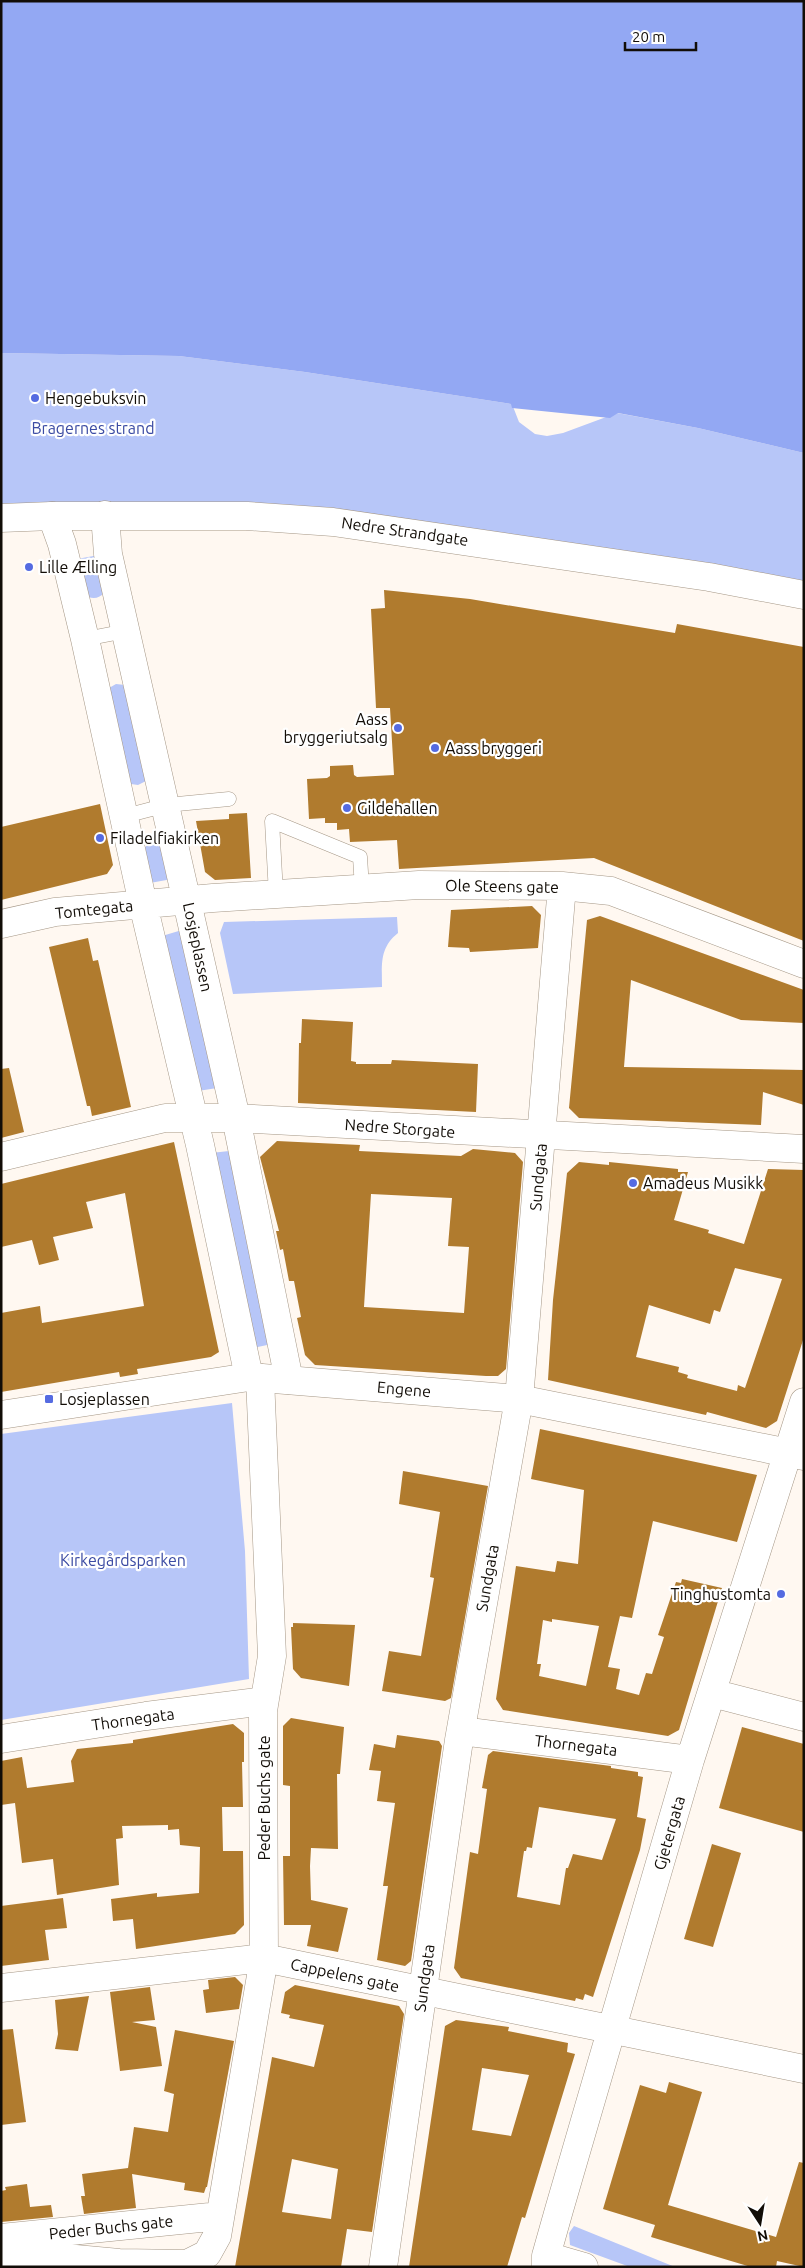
<svg xmlns="http://www.w3.org/2000/svg" width="805" height="2268" viewBox="0 0 805 2268" font-family="Ubuntu,sans-serif">
  <style>
    .green { fill: #b7c6f8 }
    .water { fill: #93a8f3 }
    .building { fill: #b07b2e; fill-rule: evenodd }
    .lines { fill: none; stroke-linecap: round; stroke-linejoin: round }
    .service-casing { stroke: #a59786; stroke-width: 15 }
    .minor-casing { stroke: #a59786; stroke-width: 29 }
    .tertiary-casing { stroke: #a59786; stroke-width: 29 }
    .service { stroke: #fff; stroke-width: 14 }
    .minor { stroke: #fff; stroke-width: 28 }
    .tertiary { stroke: #fff; stroke-width: 28 }
    .poi-dot { fill: #556be1; stroke: #fff; stroke-width: 2 }
    .labels { text-anchor: middle; stroke-width: 4.5; stroke-linejoin: round; paint-order: stroke }
    .poi-label { font-size: 16px; fill: #120d07; stroke: #fff; text-anchor: start }
    .park-label { font-size: 16px; fill: #3b4ba3; stroke: #fff }
    .street-label { font-size: 16px; fill: #120d07; stroke: #fff }
  </style>
  <rect width="100%" height="100%" fill="#fff8f1"/>
  <path class="green" d="M1 353 179 356 305 372 512 404 519 422 535 434 547 436 563 433 617 413 698 428 804 453V584L586 546 356 512 1 506Z
    M99 555 104 593C99 598 95 599 88 597L77 559Z
    M116 684 125 685 146 781 138 785 131 784 109 688Z
    M152 841 160 842 172 879 150 883 143 849Z
    M397 917 398 933C379 948 382 965 382 987L233 994 220 933 224 922Z
    M182 930 217 1088 198 1091 162 936Z
    M229 1151 272 1344 253 1348 211 1153Z
    M232 1403 245 1551 249 1679 1 1720V1434Z
    M574 2226 675 2267H630L570 2245 569 2233Z"/>
  <path class="water" d="M1 1H804V453L698 428 618 413 610 418 512 408 511 404 305 372 179 356 1 353Z"/>
  <path class="building" d="M384 590 470 599 675 633 677 624 804 647V941L594 858 399 869 397 840 350 842 349 829 337 830V823H325V818L309 819 307 779 327 778 330 776V766L353 765 354 775 357 777 394 775 390 708H376L371 609 385 608Z
    M100 804 113 865 107 874 1 900V827Z
    M247 813 251 878 215 880 205 872 196 821 229 819V814Z
    M532 906 541 915 538 948 470 952 469 948 448 947 451 910Z
    M600 916 804 990V1023L741 1020 631 980 624 1067 804 1070V1105L763 1092 761 1125 579 1118 569 1108 587 920Z
    M88 938 93 961 98 960 131 1107 92 1116 90 1106H87L49 947Z
    M302 1019 353 1022 351 1061 356 1062V1064H391L392 1060 478 1064 476 1112 298 1103 299 1043H301Z
    M9 1068 24 1132 1 1138V1069Z
    M277 1141 360 1145 359 1151 461 1156 473 1149 515 1153 523 1162 506 1369 498 1376H486L315 1365 305 1355 297 1318 301 1317 294 1281H289L283 1249 280 1250 276 1231H279L260 1157ZM371 1194 452 1198 448 1246 469 1247 464 1313 364 1307Z
    M174 1142 219 1352 211 1357 137 1369 138 1374 120 1377 119 1372 1 1392V1313L40 1306 42 1323 144 1306 125 1193 86 1202 93 1228 53 1237 59 1260 39 1265 32 1240 1 1247V1184Z
    M579 1162 609 1165V1162L678 1169V1172H688L674 1220 709 1230 708 1233 744 1244 768 1169 804 1170V1337L777 1421 766 1428 707 1412 706 1415 548 1380 553 1300 567 1173ZM735 1268 782 1279 745 1388 738 1385 737 1391 687 1378 688 1375 678 1372 679 1367 636 1357 649 1305 710 1324 714 1310 720 1312Z
    M540 1429 757 1475 737 1542 653 1521 632 1618 620 1616 608 1667 620 1669 616 1689 639 1695 646 1673 652 1674 664 1637 658 1635 676 1582 681 1583 682 1579 722 1588 679 1730 668 1736 503 1710 496 1699 516 1566 555 1572 557 1561 578 1564 584 1490 531 1479ZM552 1619 599 1626 586 1686 539 1676 541 1664H537L543 1620 552 1622Z
    M403 1471 488 1486 451 1698 445 1701 382 1691 389 1651 421 1656 434 1578 430 1577 440 1512 399 1504Z
    M293 1623 355 1625 349 1686 301 1678 293 1669 291 1627H293Z
    M291 1718 344 1727 340 1774H337L338 1849 311 1848 310 1866 311 1900 348 1908 338 1952 307 1946 311 1925H284L283 1856H290V1786L283 1785V1726Z
    M233 1724 244 1733V1762H242L243 1807H222L223 1851H243L244 1925 235 1934 136 1949 133 1919 113 1921 111 1899 157 1893V1897L199 1893 200 1847 180 1845 179 1829 168 1830V1825L122 1826 123 1838 116 1839 119 1885 57 1895 53 1859 22 1863 15 1803 1 1805V1761L22 1757 27 1788 74 1782 71 1761 77 1749 133 1743V1740Z
    M742 1727 804 1744V1832L719 1808Z
    M397 1735 439 1741 442 1746 411 1961 405 1966 377 1960 388 1886H383L395 1803 377 1801 381 1771 369 1770 374 1744 395 1748Z
    M493 1751 611 1766V1768L638 1772V1776L643 1777 637 1817 646 1819 640 1850 593 1997 585 1994 583 2000 576 1998 575 2001 461 1978 454 1968 470 1852 478 1854 487 1789 482 1788 488 1755ZM539 1807 616 1819 602 1860 573 1854 568 1868H566L560 1905 517 1897 524 1851H526L527 1847 532 1848Z
    M712 1844 741 1853 713 1947 684 1939Z
    M63 1898 67 1928 45 1930 49 1960 1 1966V1906Z
    M235 1977 243 1985 239 2009 206 2013 203 1990 209 1989 208 1980Z
    M295 1985 399 2006 404 2014 372 2232 347 2229 341 2267H235L272 2057 314 2067 324 2025 289 2018 290 2015 281 2013 285 1992ZM292 2159 338 2169 331 2219 282 2212Z
    M150 1987 155 2020 132 2022 156 2027 162 2066 120 2071 110 1992Z
    M89 1996 78 2051 55 2049 58 2034 55 2000Z
    M456 2020 509 2027 508 2031 568 2043 567 2052 575 2054 525 2218 522 2217 507 2267H409L445 2026ZM482 2068 529 2075 511 2136 472 2130Z
    M13 2029 26 2122 1 2125V2030Z
    M175 2030 234 2041 207 2187H206L204 2193 184 2190 185 2183 132 2174 136 2208 84 2214 81 2196H85L82 2174 128 2168 134 2127 168 2132 174 2094 164 2091Z
    M669 2082 702 2092 668 2205 776 2237 799 2162 804 2163V2267L777 2261 776 2267H751L651 2237 655 2225 603 2209 640 2085 666 2093Z
    M27 2184 30 2207 51 2205 53 2217 1 2222V2191L6 2190 5 2187Z"/>
  <g class="lines">
    <g class="service-casing">
      <path id="service" d="M85 639 126 631
        M125 816 167 805 229 799
        M276 894 272 821 360 857 362 888"/>
    </g>
    <g class="minor-casing">
      <path id="minor" d="M105 515 108 554 236 1118 289 1380
        M52 516 62 544 85 639 143 904 200 1145 249 1377
        M1 924 55 912 213 898 419 885 562 886 611 891 804 964
        M1 1157 165 1118H236L804 1149
        M712 1693 804 1717
        M461 1731 690 1760
        M1 1739 146 1716 264 1701
        M1 1988 264 1958 804 2069
        M1 2238 220 2216
        M546 2256 584 2267
        M1 2263 43 2256 119 2263 187 2264 207 2254 217 2236 264 1958 263 1711 272 1656 260 1378
        M383 2267 459 1740 519 1399 562 886
        M546 2267V2256L559 2210 690 1760 804 1402"/>
    </g>
    <g class="tertiary-casing">
      <path id="tertiary" d="M1 518 52 516H247L333 522 709 577 804 595
        M1 1415 249 1377 519 1399 804 1456"/>
    </g>
    <use href="#service" class="service"/>
    <use href="#minor" class="minor"/>
    <use href="#tertiary" class="tertiary"/>
  </g>
  <g class="poi-dot">
    <circle cx="35" cy="398" r="5"/>
    <circle cx="29" cy="567" r="5"/>
    <circle cx="398" cy="728" r="5"/>
    <circle cx="435" cy="748" r="5"/>
    <circle cx="347" cy="808" r="5"/>
    <circle cx="100" cy="838" r="5"/>
    <circle cx="633" cy="1183" r="5"/>
    <rect x="44" y="1394" width="10" height="10" rx="2.5"/>
    <circle cx="781" cy="1594" r="5"/>
  </g>
  <g class="labels">
    <g class="poi-label">
      <text x="45" y="404">Hengebuksvin</text>
      <text x="39" y="573">Lille Ælling</text>
      <text x="388" y="725" text-anchor="end">Aass<tspan x="388" dy="18">bryggeriutsalg</tspan></text>
      <text x="445" y="754">Aass bryggeri</text>
      <text x="357" y="814">Gildehallen</text>
      <text x="110" y="844">Filadelfiakirken</text>
      <text x="643" y="1189">Amadeus Musikk</text>
      <text x="59" y="1405">Losjeplassen</text>
      <text x="771" y="1600" text-anchor="end">Tinghustomta</text>
    </g>
    <g class="park-label">
      <text x="93" y="434">Bragernes strand</text>
      <text x="123" y="1566">Kirkegårdsparken</text>
    </g>
    <g class="street-label">
      <text transform="translate(405 531) rotate(8)" y="6">Nedre Strandgate</text>
      <text transform="translate(502 886) rotate(1)" y="6">Ole Steens gate</text>
      <text transform="translate(94 909) rotate(-6)" y="6">Tomtegata</text>
      <text transform="translate(198 947) rotate(78)" y="6">Losjeplassen</text>
      <text transform="translate(400 1128) rotate(4)" y="6">Nedre Storgate</text>
      <text transform="translate(538 1177) rotate(-85)" y="6">Sundgata</text>
      <text transform="translate(404 1389) rotate(5)" y="6">Engene</text>
      <text transform="translate(487 1578) rotate(-80)" y="6">Sundgata</text>
      <text transform="translate(133 1719) rotate(-8)" y="6">Thornegata</text>
      <text transform="translate(576 1745) rotate(7)" y="6">Thornegata</text>
      <text transform="translate(264 1798) rotate(-90)" y="6">Peder Buchs gate</text>
      <text transform="translate(669 1833) rotate(-74)" y="6">Gjetergata</text>
      <text transform="translate(345 1975) rotate(12)" y="6">Cappelens gate</text>
      <text transform="translate(424 1978) rotate(-82)" y="6">Sundgata</text>
      <text transform="translate(111 2227) rotate(-6)" y="6">Peder Buchs gate</text>
    </g>
  </g>
  <rect width="805" height="2268" fill="none" stroke="#120d07" stroke-width="5"/>
  <g transform="translate(760 2223) rotate(168)" stroke="#ffffff" stroke-width="4" paint-order="stroke">
  <path d="M0-4L9 19L0 12L-9 19Z" fill="#120d07"/>
  <text y="-8" font-size="14" font-weight="bold" text-anchor="middle" fill="#120d07">N</text>
  </g>
  <path d="M625 42v8h71v-8" fill="none" stroke="#120d07" stroke-width="2.5"/>
  <text x="632" y="42" font-size="15" fill="#120d07" stroke="#ffffff" stroke-width="4" paint-order="stroke">20 m</text>
</svg>
